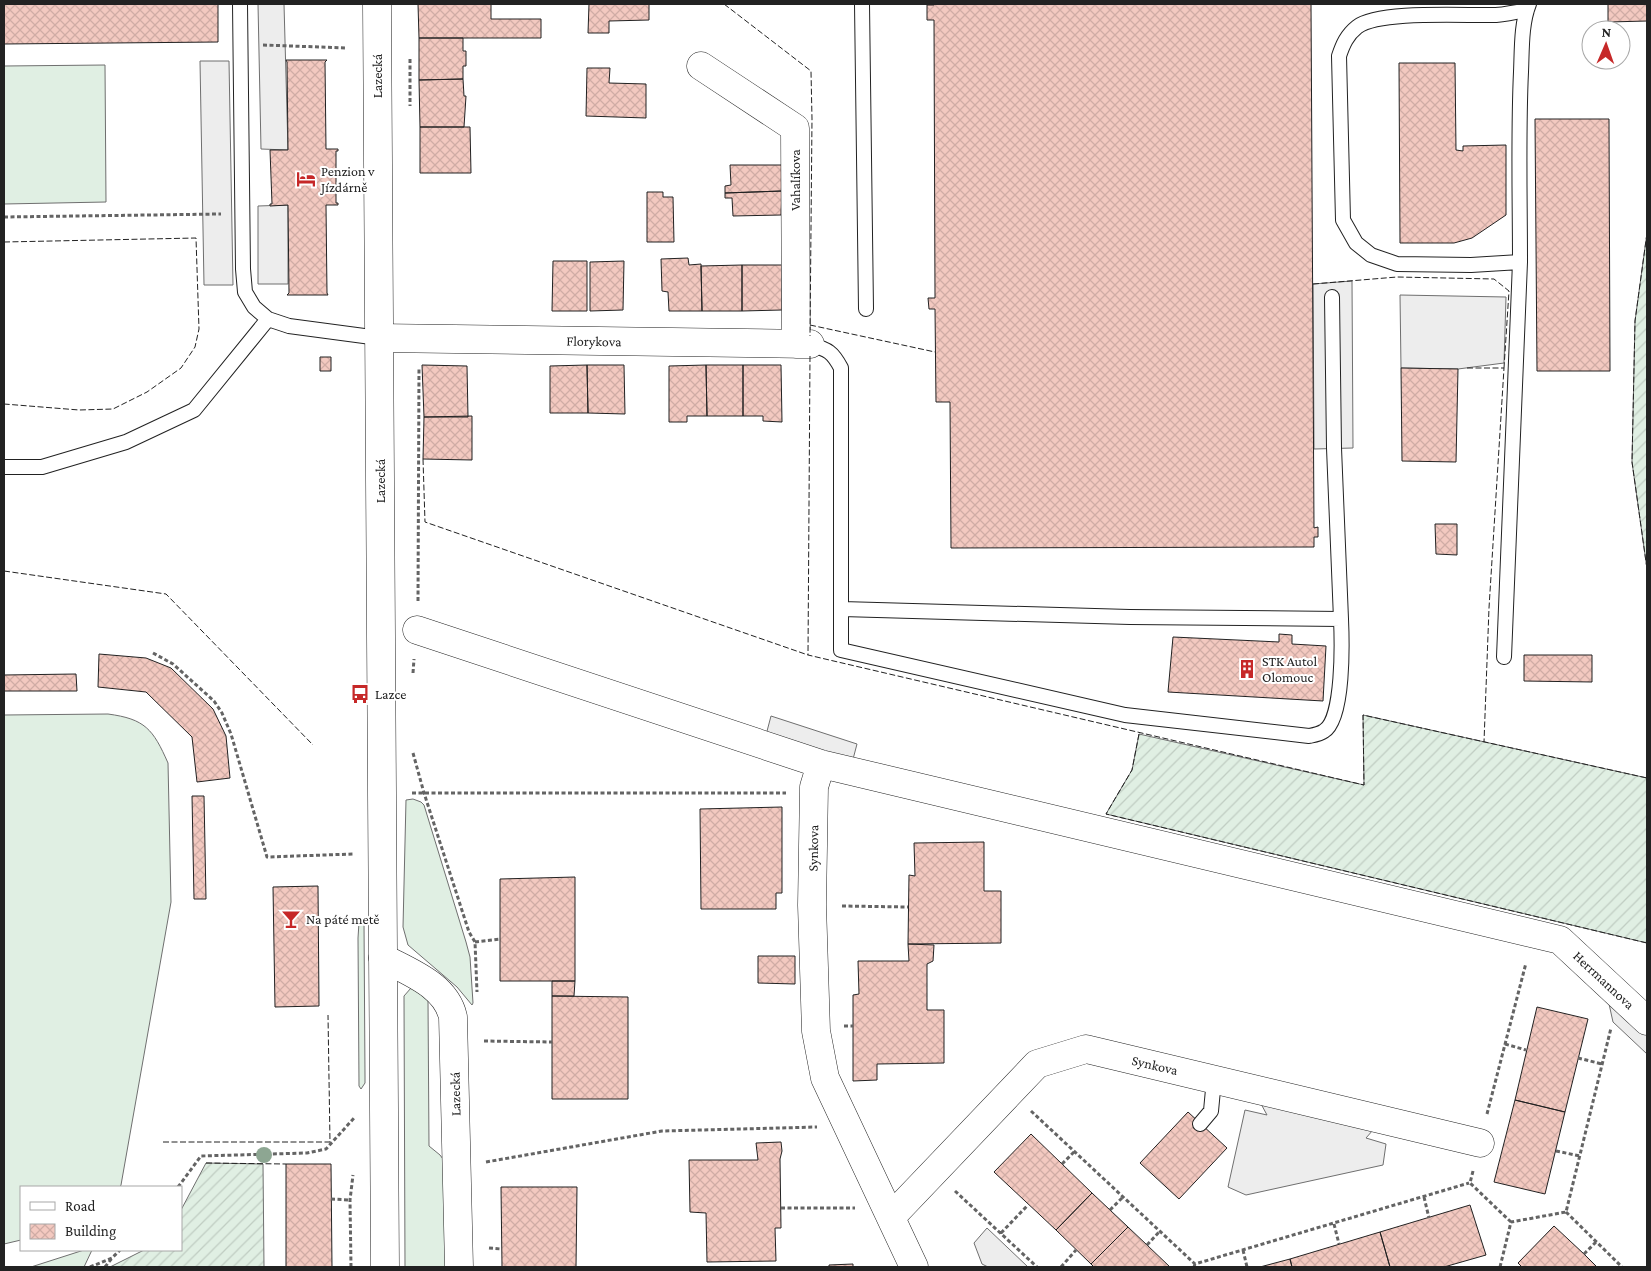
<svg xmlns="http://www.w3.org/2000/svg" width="1651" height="1271" viewBox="0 0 1651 1271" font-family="'Crimson Pro',serif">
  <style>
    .grass { fill: #e0efe3; stroke: #6f6f6f }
    .garden { fill: url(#garden-furrows); stroke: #6f6f6f }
    .parking { fill: #ededed; stroke: #6f6f6f }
    .building { fill: url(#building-cross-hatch); stroke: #222 }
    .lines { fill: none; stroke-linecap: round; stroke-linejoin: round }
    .lane-casing { stroke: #222; stroke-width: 16 }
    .street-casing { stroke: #222; stroke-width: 29 }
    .secondary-casing { stroke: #222; stroke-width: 29 }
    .path { stroke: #646464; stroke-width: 3; stroke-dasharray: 4 2.5; stroke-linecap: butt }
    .lane { stroke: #fff; stroke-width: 14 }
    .street { stroke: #fff; stroke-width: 28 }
    .secondary { stroke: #fff; stroke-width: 28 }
    .fence { stroke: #222; stroke-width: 1; stroke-dasharray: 6 2.5; stroke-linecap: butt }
    .tree { fill: #8da692 }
    .labels { text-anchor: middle; stroke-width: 4; stroke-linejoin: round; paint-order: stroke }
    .street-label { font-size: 14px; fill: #222; stroke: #fff }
    .poi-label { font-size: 14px; fill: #222; stroke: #fff; text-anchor: start }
  </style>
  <defs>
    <pattern id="garden-furrows" width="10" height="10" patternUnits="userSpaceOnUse" patternTransform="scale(1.25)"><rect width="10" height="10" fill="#e0efe3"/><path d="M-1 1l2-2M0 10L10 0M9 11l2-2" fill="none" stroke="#c0cdc2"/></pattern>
    <pattern id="building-cross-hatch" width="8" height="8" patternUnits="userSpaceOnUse" patternTransform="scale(1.25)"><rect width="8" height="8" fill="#f3c9c0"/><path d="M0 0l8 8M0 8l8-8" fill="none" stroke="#d0aca5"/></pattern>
  </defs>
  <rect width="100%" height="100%" fill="#fff"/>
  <path class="grass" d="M105 65 106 202 4 204V66Z
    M108 714C145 719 153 729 168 763L171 902 121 1185 120 1187H21V1240L4 1244V715Z
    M413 799 421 802 424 805 466 942 470 957 473 1003 472 1005 457 987 408 945 403 927 406 800Z
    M364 921 365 1076V1083L361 1089 359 1086 358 938 359 922Z
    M411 988H416L428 999 429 1146 440 1155 449 1167 448 1267H405L404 996Z
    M84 1250H92L84 1267H31Z"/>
  <path class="garden" d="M1647 233V569L1632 462 1635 321Z
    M1363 715 1647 778V943L1106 814 1132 770 1139 734 1364 785Z
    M206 1163 263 1164 264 1267H110L144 1250H181V1210Z"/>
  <path class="parking" d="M258 4H284L288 150 261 149Z
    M200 61H229L233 285H204Z
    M288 205V284H258V206Z
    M1352 281 1353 448 1314 449 1313 284Z
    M1400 295 1506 297 1504 363 1458 369 1401 368Z
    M771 716 857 744 852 763 766 735Z
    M1604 981 1647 1021V1054L1613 1022Z
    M1260 1102 1373 1130 1366 1138 1386 1144 1383 1165 1246 1195 1228 1187 1245 1110 1267 1115Z
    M987 1228 1028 1267H988L982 1264 974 1243Z"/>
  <path class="building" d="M4 4H218V42L4 44Z
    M418 4H491V19H541V38H419Z
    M589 4H649V20L609 21V33H588Z
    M934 4H1311L1314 528 1318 527V537H1314V547L951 548 950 402H936L935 309H929L928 298H935L934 20H927V5H934Z
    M1608 4H1647V21L1608 22Z
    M419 38H463V51H466V66H463V79L419 80Z
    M286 60H327L325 62 326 149H338V151H336V203H338V205H326L327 293 328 295H287L289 293 288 205 270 206V204H272L270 150H288L287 62Z
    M1399 63H1455L1456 150 1463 151V146L1506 145V215L1472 238 1454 243H1400Z
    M587 68H610L609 83 646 84V118L586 116Z
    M463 79 464 96H466L464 127H420L419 80Z
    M1535 119H1609L1610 371H1537Z
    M420 127H470L471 173H420Z
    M730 165H782V191L725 193V186L731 185Z
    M782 191 781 215 733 216 732 198H725V193Z
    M647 192H663V197H673L674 242H647Z
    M688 258 689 265 701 264 702 311H669L668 292 662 291 661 259Z
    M553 261H587V311H552Z
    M624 261 623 310 590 311V262Z
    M742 265H782V310L742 311Z
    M742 265V311H702L701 266Z
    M320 357H331V371H320Z
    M422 365 467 366 468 417H424Z
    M587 365H624L625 414 588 413Z
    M587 365 588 413H550V366Z
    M706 365H743V416H707Z
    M706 365 707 416H687V422H669V366Z
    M743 365H781L782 422 763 421V416H743Z
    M1401 368 1458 369 1456 462 1402 461Z
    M472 416V460L423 459 424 417Z
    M1435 524H1457V555L1436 554Z
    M1279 634 1292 635V644L1326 646 1323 701 1168 692 1173 637 1279 642Z
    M99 654 146 658 171 668 213 709 226 736 230 778 197 782 192 737 146 692 98 687Z
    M1524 655H1592V682L1524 681Z
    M76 674 77 691H4V675Z
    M192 796H204L206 899H194Z
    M782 807V893H776V909H701L700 809Z
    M984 842V891H1001V943L908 944 909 875 915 876 914 843Z
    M575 877V981H500V879Z
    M318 886 319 1006 275 1007 273 887Z
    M908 944 934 945 933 961 927 964V1010H944V1063L877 1064V1080L853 1081V995L859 994 858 961H909Z
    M758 956H795V984L758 983Z
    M552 981H575L574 996H552Z
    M552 996 628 997V1099H552Z
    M1537 1007 1588 1019 1565 1112 1515 1100Z
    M1515 1100 1565 1112 1545 1194 1494 1182Z
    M1188 1112 1227 1148 1179 1199 1140 1163Z
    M1031 1134 1092 1193 1056 1230 994 1172Z
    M781 1142 782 1151 780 1159 781 1228H775L776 1261 707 1262 706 1213 690 1212 689 1160H758L756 1143Z
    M286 1164H331L332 1267H286Z
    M501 1187H577L576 1267H502Z
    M1092 1193 1128 1227 1091 1264 1056 1230Z
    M1470 1205 1486 1255 1444 1267H1390L1380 1232Z
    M1554 1226 1584 1254 1597 1267H1522L1518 1263Z
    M1128 1227 1147 1245 1170 1267H1094L1091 1264Z
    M1380 1232 1390 1267H1292L1290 1259Z
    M1290 1259 1292 1267H1260Z
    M853 1264V1267H829V1265Z"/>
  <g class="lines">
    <g class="lane-casing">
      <path id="lane" d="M240 4 243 269 245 292 254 307 268 319 289 326 379 338
        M862 4 866 309
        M1527 10C1517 12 1506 14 1496 15 1466 16 1379 10 1357 27 1347 35 1343 44 1339 56L1343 220 1356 243 1371 255 1397 264 1471 265 1520 262C1520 199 1518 135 1521 72 1522 50 1521 24 1529 4
        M1332 297 1334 448 1341 619
        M810 344C828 350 832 351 841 368V650L1125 715 1309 736C1314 735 1320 734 1324 731 1344 719 1342 641 1341 619L1130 617 842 609
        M4 467H42L126 442 194 410 268 319
        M1504 657 1520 262
        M1200 1124 1211 1111 1214 1079"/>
    </g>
    <g class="street-casing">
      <path id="street" d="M701 66 795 128 796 344
        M379 338 810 344
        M417 630 821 764 1560 940 1647 1021
        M821 764 814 787 812 905 816 1031 825 1078 914 1267
        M383 958C409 972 446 985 453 1017L459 1267
        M891 1217 1037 1064 1086 1049 1480 1143"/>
    </g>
    <g class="secondary-casing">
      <path id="secondary" d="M377 4 385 1267"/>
    </g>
    <path class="path" d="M263 45 347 48
      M410 59V106
      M4 217 221 214
      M418 601 419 367
      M153 653 173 664 214 701 222 713 231 734 267 857 353 854
      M413 673 414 659
      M413 753 424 793 469 932 475 942 477 992
      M412 793H786
      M842 906 908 907
      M475 942 500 939
      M844 1026H853
      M484 1041 552 1042
      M1505 1044 1526 1050
      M1578 1058 1602 1064
      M1031 1111 1195 1264
      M1487 1114 1526 963
      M1556 1151 1580 1156
      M486 1162 662 1131 817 1127
      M1062 1164 1074 1152
      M1473 1171 1470 1183 1511 1222
      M178 1187 201 1156 307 1153 326 1149 355 1117
      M955 1191 1037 1267
      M1424 1197 1429 1218
      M331 1199 350 1200
      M781 1208H855
      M1110 1210 1123 1197
      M1566 1212 1622 1267
      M1334 1224 1339 1244
      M1001 1233 1028 1205
      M1147 1245 1160 1231
      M489 1248 501 1249
      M1243 1250 1247 1267
      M1584 1254 1596 1242
      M1448 1266V1267
      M90 1267 112 1258 120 1250
      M105 1267 112 1258
      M351 1267 350 1200 353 1175
      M1061 1267 1076 1250
      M1194 1267 1195 1264 1469 1183
      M1500 1267 1511 1222 1566 1212 1611 1028"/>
    <use href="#lane" class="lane"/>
    <use href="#street" class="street"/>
    <use href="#secondary" class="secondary"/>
    <path class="fence" d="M724 4 811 71 812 119 810 336
      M1647 233 1635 321 1632 462 1647 569
      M4 242 196 238 199 329 195 347 181 368 147 392 113 409 79 410 4 404
      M1313 284 1397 277 1494 279 1509 291 1504 368
      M810 325 935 352
      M810 356 808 655 1364 785 1363 715 1647 778
      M1467 368H1504L1489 608 1484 742
      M423 459 425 522 808 655
      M4 571 166 594 313 745
      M1139 734 1132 770 1106 814 1647 943
      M163 1142H330L328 1015
      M206 1163 286 1164"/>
  </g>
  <circle class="tree" cx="264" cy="1155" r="8"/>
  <defs>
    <g id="hotel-bare" transform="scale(1.5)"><path d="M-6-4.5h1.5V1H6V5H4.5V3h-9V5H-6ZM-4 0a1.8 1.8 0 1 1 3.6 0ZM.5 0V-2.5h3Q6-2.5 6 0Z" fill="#c62828" stroke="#fff" stroke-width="2.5" paint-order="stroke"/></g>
    <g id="building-bare" transform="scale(1.5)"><path d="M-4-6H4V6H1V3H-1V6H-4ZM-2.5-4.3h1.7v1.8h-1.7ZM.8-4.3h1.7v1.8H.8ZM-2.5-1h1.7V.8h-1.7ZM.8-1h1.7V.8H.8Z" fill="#c62828" stroke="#fff" stroke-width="2.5" paint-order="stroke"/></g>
    <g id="bus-bare" transform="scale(1.5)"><path d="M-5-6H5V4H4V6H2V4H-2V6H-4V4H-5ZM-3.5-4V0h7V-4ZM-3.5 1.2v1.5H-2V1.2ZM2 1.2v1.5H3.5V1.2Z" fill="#c62828" stroke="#fff" stroke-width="2.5" paint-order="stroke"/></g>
    <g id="bar-bare" transform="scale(1.5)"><path d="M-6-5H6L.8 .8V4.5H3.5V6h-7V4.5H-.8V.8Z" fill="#c62828" stroke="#fff" stroke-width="2.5" paint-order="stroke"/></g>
  </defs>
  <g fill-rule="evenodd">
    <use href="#hotel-bare" x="306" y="179"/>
    <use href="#building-bare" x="1247" y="669"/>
    <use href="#bus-bare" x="360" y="694"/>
    <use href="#bar-bare" x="291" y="919"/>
  </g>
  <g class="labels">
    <g class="street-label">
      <text transform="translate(377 76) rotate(-90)" y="5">Lazecká</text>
      <text transform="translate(795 180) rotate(-90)" y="5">Vahalíkova</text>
      <text transform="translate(594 341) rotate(1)" y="5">Florykova</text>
      <text transform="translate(380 481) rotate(-90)" y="5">Lazecká</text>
      <text transform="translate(813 848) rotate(-89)" y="5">Synkova</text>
      <text transform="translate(1604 980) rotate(43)" y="5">Herrmannova</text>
      <text transform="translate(1155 1065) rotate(13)" y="5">Synkova</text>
      <text transform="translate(455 1094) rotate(-91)" y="5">Lazecká</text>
    </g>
    <g class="poi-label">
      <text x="321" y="176">Penzion v<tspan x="321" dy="16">Jízdárně</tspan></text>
      <text x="1262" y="666">STK Autol<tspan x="1262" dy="16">Olomouc</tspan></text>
      <text x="375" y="699">Lazce</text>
      <text x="306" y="924">Na páté metě</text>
    </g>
  </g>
  <rect width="1651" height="1271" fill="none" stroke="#222222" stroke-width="10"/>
  <rect x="20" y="1186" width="162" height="65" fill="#ffffff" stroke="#a7a7a7"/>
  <rect x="30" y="1202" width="25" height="8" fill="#ffffff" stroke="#a7a7a7"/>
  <text x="65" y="1211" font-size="15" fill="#222222">Road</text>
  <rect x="30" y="1224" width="25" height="15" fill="url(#building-cross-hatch)" stroke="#a7a7a7"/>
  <text x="65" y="1236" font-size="15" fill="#222222">Building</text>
  <g transform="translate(1606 45) rotate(2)"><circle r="24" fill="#ffffff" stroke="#a7a7a7"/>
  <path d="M0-4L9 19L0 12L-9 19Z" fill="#c62828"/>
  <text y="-8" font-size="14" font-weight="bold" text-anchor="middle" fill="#222222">N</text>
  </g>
</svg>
